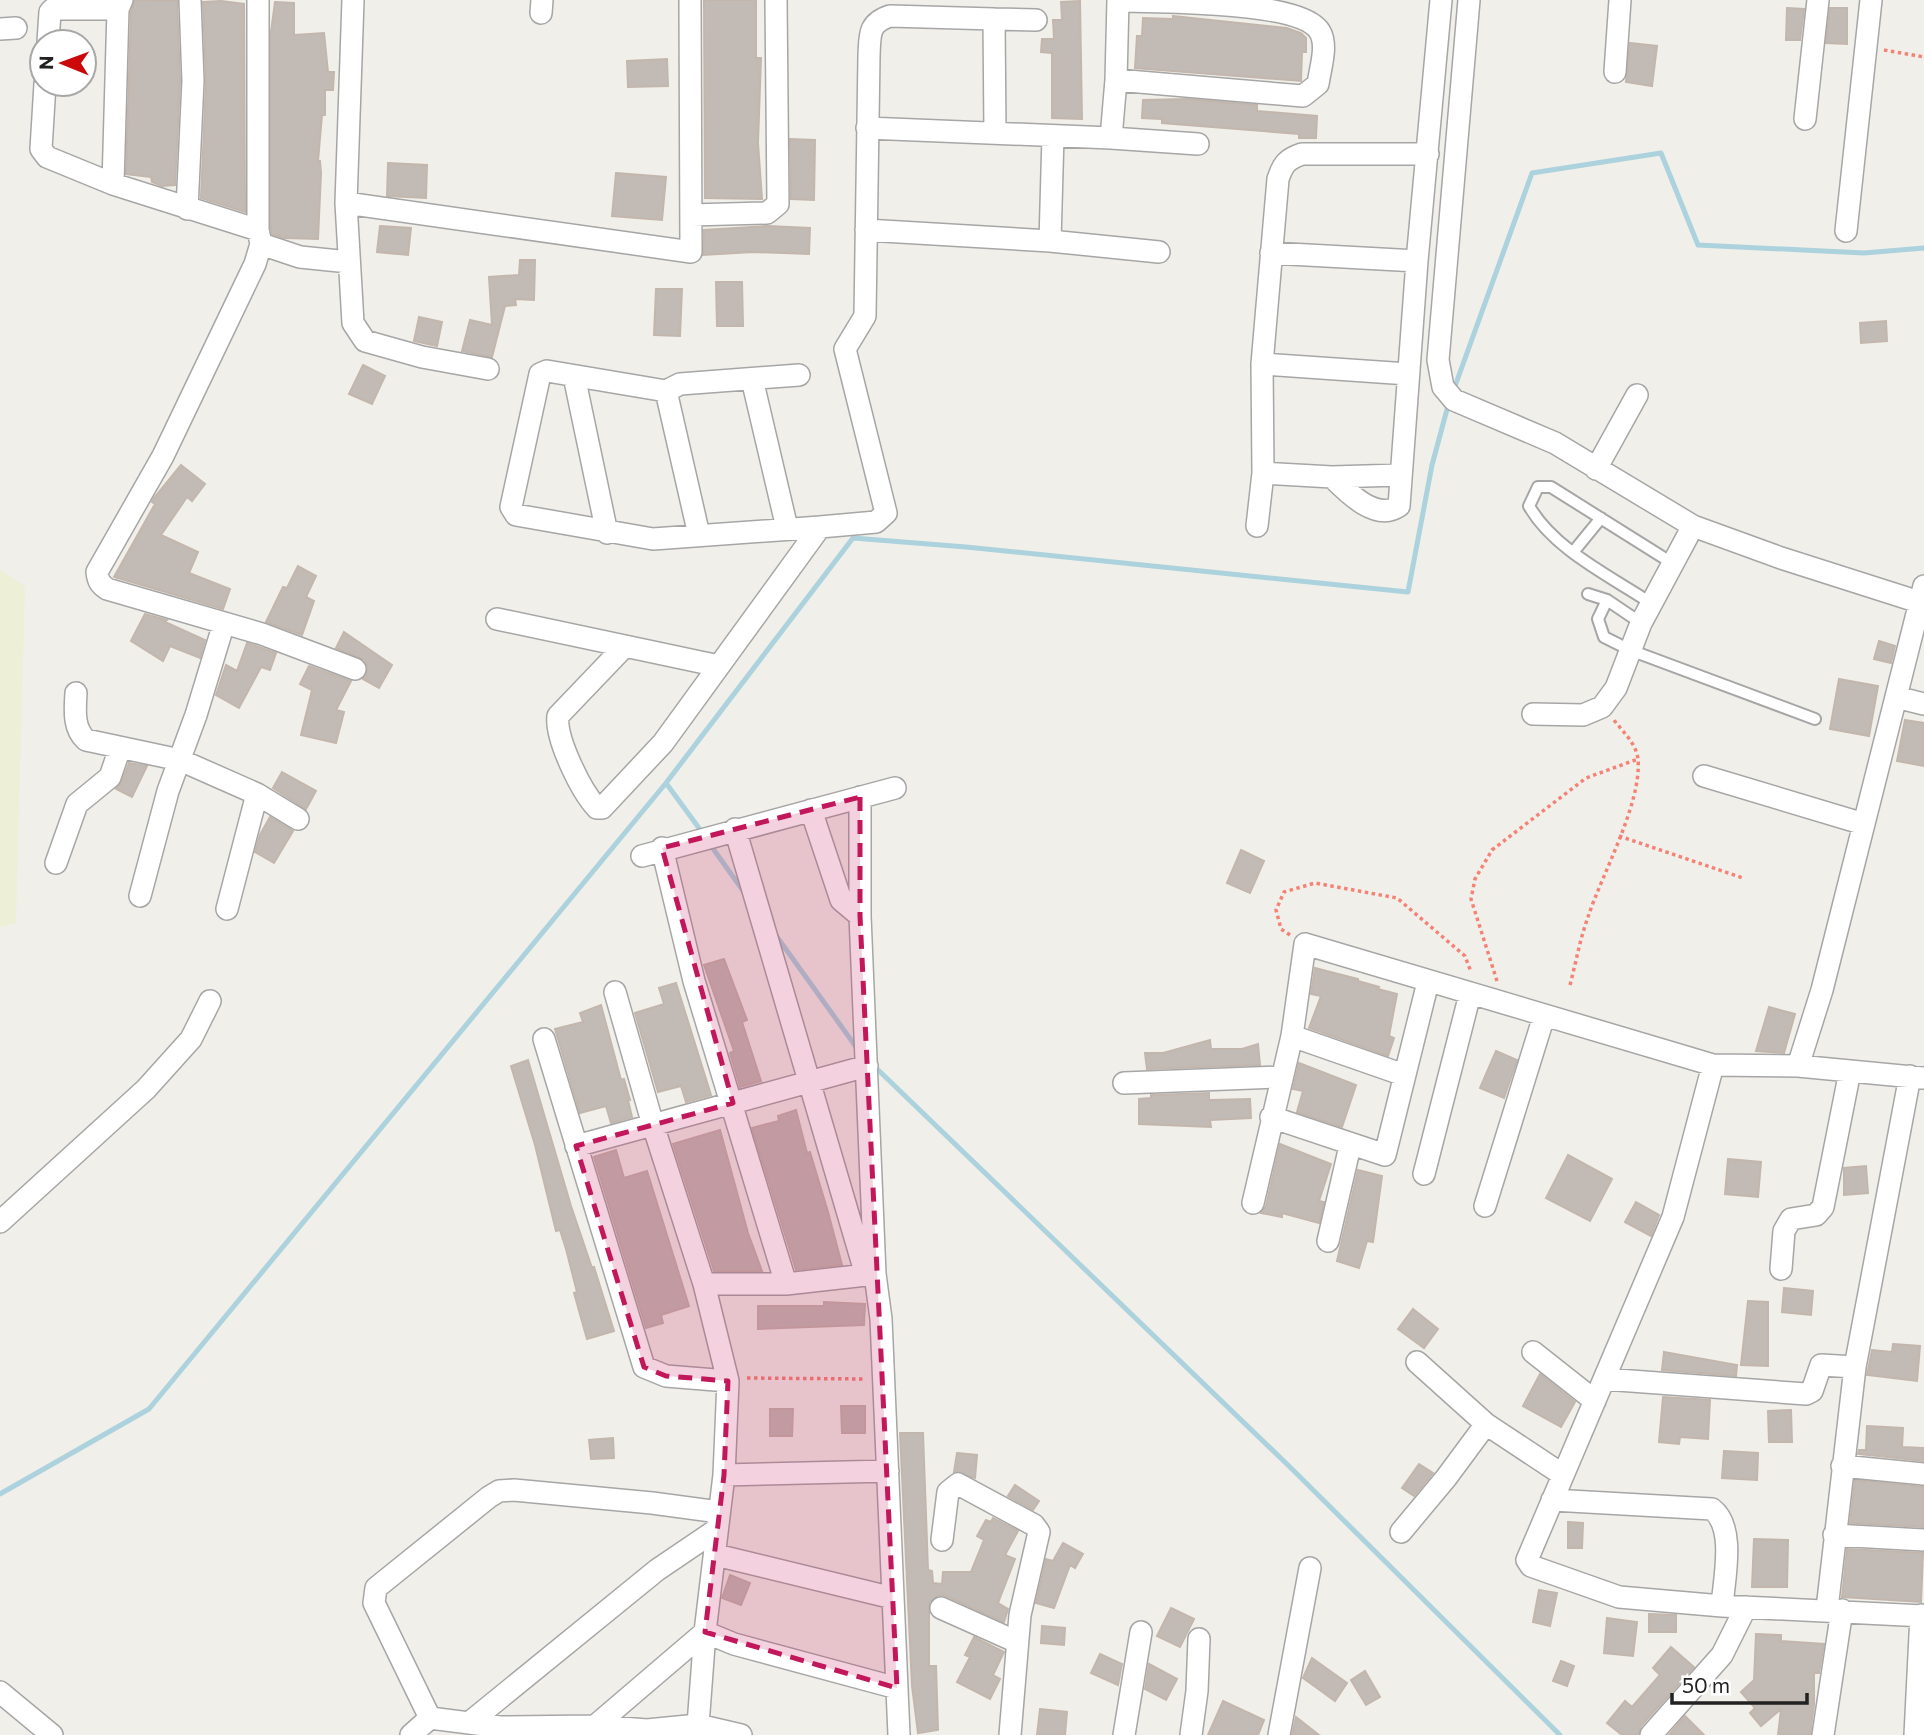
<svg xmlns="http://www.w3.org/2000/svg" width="1924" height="1735" viewBox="0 0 1924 1735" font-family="Commissioner,sans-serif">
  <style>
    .farmland { fill: #edefd6 }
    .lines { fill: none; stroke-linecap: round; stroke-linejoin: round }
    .stream { stroke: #acd2dd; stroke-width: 5 }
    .building { fill: #c2bbb5; stroke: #c3b6ac; stroke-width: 2 }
    .service-casing { stroke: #a6a6a6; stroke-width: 14 }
    .minor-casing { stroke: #a6a6a6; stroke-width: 24 }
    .path { stroke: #f48377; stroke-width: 3.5; stroke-dasharray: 3.5 3.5; stroke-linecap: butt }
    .service { stroke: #fff; stroke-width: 10 }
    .minor { stroke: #fff; stroke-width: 21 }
    .marked { fill: #c2185b; fill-opacity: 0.2; stroke: #c2185b; stroke-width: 5; stroke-dasharray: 14 9; stroke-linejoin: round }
  </style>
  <rect width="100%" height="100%" fill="#f1efe9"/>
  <path class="farmland" d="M0 570 25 586 16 923 0 927Z"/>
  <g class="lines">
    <path class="stream" d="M1454 389 1532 173 1661 153 1698 245 1864 253 1924 248
      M666 783 704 835
      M709 843 744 892
      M775 934 859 1051
      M873 1065 1293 1470 1560 1735
      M0 1494 149 1409 666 783 853 538 966 547 1408 592 1432 465 1449 402"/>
  </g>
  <path class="building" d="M135 0 177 1 180 81 175 185 162 186 152 182 151 177 126 174 131 12Z
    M704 0H756V58H761L758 143 762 199 705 198Z
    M221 1 244 4 245 212 201 198 206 82 203 2Z
    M1080 1 1082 119 1052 118V53L1041 52 1042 39H1054L1053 20H1062L1061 2Z
    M275 2 294 3V35L324 33 328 72H334L333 90H325V115H322L318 161H320L321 173 318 239 284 238 272 234 271 229V32Z
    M1787 8 1804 9 1800 40H1786Z
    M1830 8H1847V44L1826 43Z
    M1173 16 1287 28 1301 33 1306 38V52H1302L1301 81 1135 68 1137 36H1142L1143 18 1173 19Z
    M1630 43 1657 46 1652 86 1626 82Z
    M667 59 668 86 628 87 627 61Z
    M1188 99 1257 105V111L1317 116 1316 138H1299V134L1162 123V119L1142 118 1143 100Z
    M790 139 815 140 814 200 791 199Z
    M388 163 427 165 426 198 387 196Z
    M616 173 666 177 662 220 612 216Z
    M380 226 411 228 408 255 377 252Z
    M768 226 810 228 809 254 753 252 703 255 704 230Z
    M520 260H535L534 300 515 299 516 305 505 306 492 357 462 351 470 320 492 325 489 277 519 275Z
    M716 282H742L743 326H717Z
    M656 289H682L680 336 654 335Z
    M419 317 442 322 437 346 414 341Z
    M1886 321 1887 341 1861 343 1860 323Z
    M363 365 385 376 372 404 349 394Z
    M181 465 205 484 192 501 187 497 161 535 198 552 189 573 230 589 223 609 114 577 155 504 152 502 154 498Z
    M298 566 316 576 306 597 314 601 302 635 266 622 283 587 287 588Z
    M145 614 167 620 165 622 205 640 200 658 170 646 163 661 131 641Z
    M344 632 392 665 379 688 363 679 368 668 365 660 336 648Z
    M1879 641 1895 646 1891 663 1874 659Z
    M247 643 276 653 270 670 261 667 239 708 216 695 226 665 237 671Z
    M309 666 351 681 336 710 344 712 336 743 301 735 312 690 300 684Z
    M1839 679 1878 686 1869 736 1830 729Z
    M1905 720 1924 723V766L1897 761Z
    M129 763 147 766 132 797 116 789 122 781Z
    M282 772 316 791 306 809 273 788Z
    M270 817 293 831 274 863 255 852 260 835Z
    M1241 850 1264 861 1250 893 1227 883Z
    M724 959 747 1020 742 1022 761 1081 740 1087 730 1053 734 1051 704 965Z
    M1315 968 1358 979V981L1379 987 1378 989 1397 994 1389 1036 1394 1038 1388 1056 1309 1028 1321 996 1311 994Z
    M676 983 711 1095 686 1102 681 1086 658 1092 635 1013 664 1004 659 988Z
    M601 1005 621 1080 624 1079 630 1100H628L632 1117 611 1123 606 1106 580 1113 555 1029 583 1022 580 1013Z
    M1769 1007 1795 1014 1784 1053 1756 1051Z
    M1210 1040 1211 1049H1242L1258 1044 1260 1065 1147 1069 1145 1053H1163Z
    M1496 1051 1517 1060 1504 1098 1480 1088Z
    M528 1060 571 1206 592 1268 594 1267 614 1331 587 1339 574 1293 577 1292 566 1249 560 1230 556 1231 535 1145 511 1066Z
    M1299 1063 1356 1085 1342 1127 1297 1112 1303 1091 1293 1089Z
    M1209 1093V1100L1250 1099 1251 1118 1210 1120 1211 1127 1139 1124V1099L1151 1098V1095Z
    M796 1110 807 1153 810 1152 828 1212 842 1265 796 1270 752 1128 779 1121 778 1116Z
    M720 1130 748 1233 762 1271H714L673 1144Z
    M1280 1144 1331 1164 1319 1201 1324 1202 1319 1223 1282 1213V1217L1261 1213 1266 1206Z
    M616 1150 624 1178 647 1171 689 1306 661 1315 663 1323 646 1328 594 1157Z
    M1568 1155 1612 1179 1590 1221 1546 1198Z
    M1728 1159 1761 1162 1758 1197 1725 1194Z
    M1866 1166 1868 1193 1844 1195V1168Z
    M1358 1170 1382 1176 1373 1242 1367 1241 1359 1268 1337 1261Z
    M1636 1202 1659 1215 1651 1236 1625 1222Z
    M1784 1288 1813 1291 1811 1315 1782 1312Z
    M1748 1301 1768 1302V1366L1741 1365Z
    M824 1302 865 1304 864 1325 758 1329V1306H824Z
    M1413 1309 1438 1329 1424 1348 1398 1329Z
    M1893 1344 1920 1346 1917 1381 1867 1375 1872 1350 1892 1352Z
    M1664 1352 1737 1365 1736 1376 1662 1370Z
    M1540 1374 1575 1402 1561 1427 1523 1406Z
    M1663 1397 1710 1400 1708 1439 1680 1437 1679 1444 1659 1442Z
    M841 1406H865V1433H842Z
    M770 1409H793L792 1436H770Z
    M1791 1410 1792 1442H1769L1768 1411Z
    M1867 1426 1903 1428 1902 1447 1924 1448V1461L1858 1454 1859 1450H1866Z
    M900 1433H923L928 1570 932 1571 933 1583 942 1584 943 1572H971L984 1540 977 1536 986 1520 991 1522 993 1518 1018 1531 1005 1555 1015 1559 998 1603 1008 1609 1004 1622 946 1596 939 1595 929 1602V1666H936L938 1730 918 1733 912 1686Z
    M613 1438 614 1458 591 1459 589 1440Z
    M1724 1451 1758 1453 1757 1480 1722 1478Z
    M957 1453 977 1455 975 1478 954 1472Z
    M1419 1464 1433 1473 1414 1496 1402 1488Z
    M1855 1480 1924 1487V1527L1850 1523Z
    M1015 1485 1039 1501 1033 1510 1008 1496Z
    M1568 1522 1583 1523 1582 1548H1568Z
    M1754 1539 1788 1540 1787 1587H1752Z
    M1063 1543 1083 1554 1075 1568 1070 1565 1054 1608 1036 1603 1046 1559 1053 1561Z
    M1847 1549 1923 1553 1921 1602 1842 1597Z
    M730 1575 750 1583 741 1605 722 1598Z
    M1539 1590 1557 1593 1550 1626 1533 1622Z
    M1171 1608 1194 1619 1180 1647 1157 1636Z
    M1649 1614 1676 1615V1632H1649Z
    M1607 1618 1637 1622 1633 1656 1604 1653Z
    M1042 1626 1065 1628 1064 1645 1041 1643Z
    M1756 1634 1781 1635V1641L1824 1644 1819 1673H1814V1705L1810 1735H1778L1781 1709 1761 1726 1750 1713 1755 1708 1741 1692 1754 1680Z
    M974 1637 1004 1652 993 1675 1000 1679 990 1699 957 1682 970 1657 965 1655Z
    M1671 1647 1694 1667 1641 1726 1638 1735H1622L1607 1723 1625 1701 1632 1707 1660 1675 1653 1668Z
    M1100 1654 1122 1664 1118 1685 1091 1673Z
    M1312 1658 1347 1683 1335 1701 1303 1678Z
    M1561 1661 1574 1666 1567 1686 1553 1681Z
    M1149 1664 1177 1679 1166 1700 1145 1689Z
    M1365 1671 1380 1697 1366 1705 1351 1680Z
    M1223 1701 1264 1720 1258 1735H1208Z
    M1040 1709 1067 1712 1065 1735H1037Z
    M1685 1716 1704 1735H1669Z
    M1296 1717 1319 1735H1292Z"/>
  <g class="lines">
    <g class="service-casing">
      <path id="service" d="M1574 551 1601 518
        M1588 594 1607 600 1641 623
        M1607 600 1598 619 1604 637 1630 650 1815 719
        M1652 604C1612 577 1554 550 1529 506L1538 487H1551L1672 563"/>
    </g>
    <g class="minor-casing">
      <path id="minor" d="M258 0V230L261 244 300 257 349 262
        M353 0 346 203 353 323 365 341 422 357 488 369
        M1469 0 1438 360 1443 387 1454 400 1555 443 1693 526 1781 558 1919 602
        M541 13 542 0
        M994 19 1036 20
        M0 29 16 28
        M48 42 50 12 53 9H118
        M1615 72 1620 0
        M1116 80 1303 96 1318 84C1320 69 1328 46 1320 32 1302 0 1156 2 1118 1
        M45 84 41 149 47 157 113 184 258 230
        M1805 119 1818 0
        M867 128 1111 138 1116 80 1118 0
        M1053 136 1050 241 1159 252
        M1111 138 1198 144
        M113 184 118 9 122 0
        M346 203 691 252 690 0
        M187 209 193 81 190 0
        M691 215 767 213 778 204 776 0
        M866 230 1050 241
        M1846 231 1871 0
        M261 244 255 264 163 456 97 572C98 581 100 584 107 589L262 634 355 669
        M1271 253 1417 261
        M1262 364 1408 374
        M799 375 680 384 666 391 547 371 540 374 511 507 516 515 653 539 820 527
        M574 376 607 533
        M752 379 787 528
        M666 391 699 535
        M1596 469 1637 395
        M1263 473 1332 477 1399 475
        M1332 477C1347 492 1376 522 1399 506L1417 261 1441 0
        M1257 526 1263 473 1262 364 1278 179C1283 164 1287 159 1302 154H1428
        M497 619 719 666
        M625 646 558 716C555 738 581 791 597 808H602L663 743 820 527 876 522 886 513 845 349 865 316 869 56C870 35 868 23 890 16L994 19 995 133
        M76 693C75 710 73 728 86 740L180 760 257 794 298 819
        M1896 697 1924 704
        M1533 714 1583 715 1602 707 1616 688 1641 623 1693 526
        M1704 776 1864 824
        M860 797V916L875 1274
        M811 810 841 900 860 916
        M735 829 866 1275
        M662 848 694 981 786 1284
        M642 856 895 788
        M56 863 77 804 110 777 120 748
        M140 896 168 791 196 715 224 623
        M227 909 257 794
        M615 992 653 1125 704 1284 728 1381 724 1475 705 1632 698 1725
        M1292 1036 1404 1075
        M544 1039 644 1367 666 1376 728 1381
        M1713 1065 1673 1217 1527 1560 1531 1566 1619 1597 1722 1606 1924 1616
        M1798 1066 1822 990 1924 586
        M1124 1083 1281 1077
        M1271 1117 1385 1155 1428 982
        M576 1146 867 1066
        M1424 1174 1470 994
        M1253 1203 1292 1036 1305 944 1713 1065 1798 1066 1924 1078
        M1485 1206 1544 1016
        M0 1222 146 1089 191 1039 210 1001
        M1328 1241 1350 1146
        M1781 1269 1784 1231 1791 1219 1816 1215 1823 1207 1850 1071
        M704 1284H786L875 1274 881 1319 899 1735
        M1533 1352 1595 1401
        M1417 1362 1486 1424 1563 1475
        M1604 1379 1806 1394 1812 1391 1821 1365 1855 1367
        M1842 1466 1924 1474
        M724 1475 888 1471
        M1552 1500 1712 1509C1736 1527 1724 1579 1722 1606
        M1401 1532 1446 1478 1486 1424
        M1834 1535 1924 1540
        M942 1540 948 1492 958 1484 1034 1525 1039 1532 1020 1615 1010 1735
        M716 1555 893 1598
        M941 1608 1017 1642
        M1827 1609 1855 1367 1910 1076
        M705 1632 734 1644 897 1688
        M0 1692 52 1735
        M430 1718 374 1603 376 1588 489 1497 499 1491 514 1490 652 1503 719 1512
        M469 1723 657 1570 716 1530
        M595 1726 705 1632
        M411 1735 430 1718 500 1727 595 1726 647 1730 698 1725 741 1735
        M1124 1735 1141 1632
        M1191 1735 1197 1691 1199 1639
        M1279 1735 1310 1568
        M1651 1735 1722 1655 1746 1607
        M1823 1735 1842 1610
        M1915 1735 1921 1615"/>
    </g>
    <path class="path" d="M1884 50 1924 57
      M1619 836 1743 878
      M1290 935 1281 929 1276 910 1284 892 1315 883 1397 898 1465 956 1471 972
      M1497 981 1471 899 1475 879 1492 850 1586 778 1638 759
      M1570 985C1576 962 1580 939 1588 917 1602 874 1642 803 1638 759 1636 743 1623 732 1613 719
      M747 1378 865 1379"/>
    <use href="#service" class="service"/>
    <use href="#minor" class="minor"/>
  </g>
  <path class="marked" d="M860 797V916L897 1688 705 1632 724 1475 728 1381 666 1376 644 1367 576 1146 733 1103 662 848Z"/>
  <g transform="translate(63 63) rotate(271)"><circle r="33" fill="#ffffff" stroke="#a7a7a7" stroke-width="2"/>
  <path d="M0-5L12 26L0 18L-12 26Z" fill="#cb090a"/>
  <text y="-10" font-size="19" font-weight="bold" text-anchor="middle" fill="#222222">N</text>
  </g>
  <path d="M1672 1693v10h135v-10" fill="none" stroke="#222222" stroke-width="3.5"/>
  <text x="1682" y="1693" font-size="21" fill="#222222" stroke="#ffffff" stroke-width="5" paint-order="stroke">50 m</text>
</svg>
